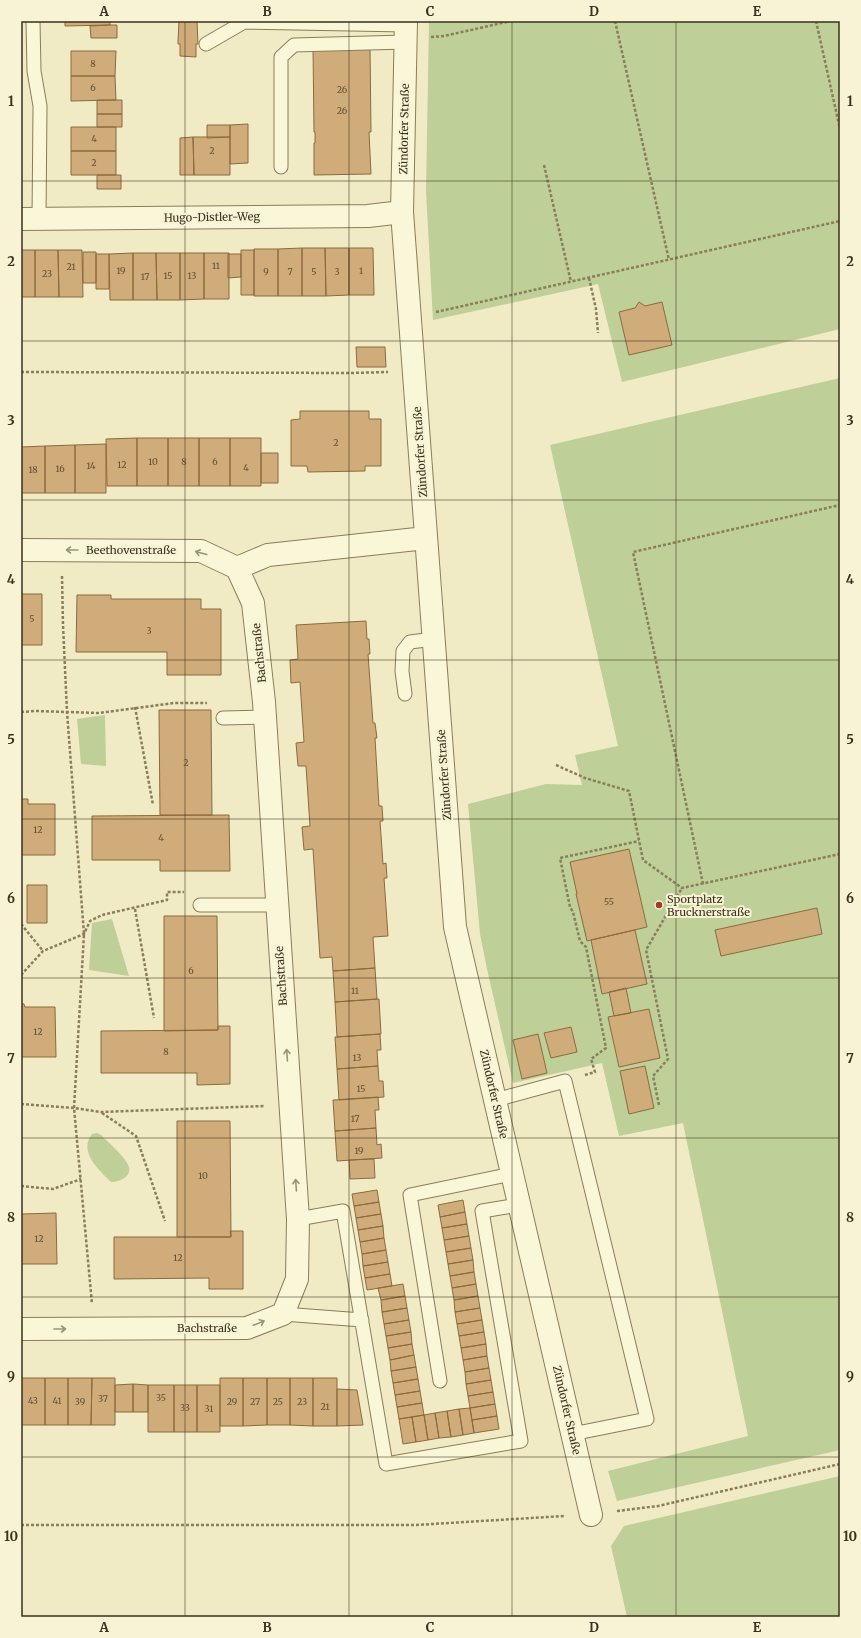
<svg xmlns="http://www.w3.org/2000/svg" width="861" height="1638" viewBox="0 0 861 1638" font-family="Merriweather,serif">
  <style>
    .green { fill: #becf97 }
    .building { fill: #cfac79; stroke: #8b6b3e }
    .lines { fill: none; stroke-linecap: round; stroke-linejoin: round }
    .lane-casing { stroke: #8b7d5a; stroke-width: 15 }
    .street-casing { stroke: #8b7d5a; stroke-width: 24 }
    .path { stroke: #8b7d5a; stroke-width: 2.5; stroke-dasharray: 3 2; stroke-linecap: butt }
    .lane { stroke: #faf6d8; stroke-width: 13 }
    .street { stroke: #faf6d8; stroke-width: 22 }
    .oneway { stroke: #9a947b }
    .grid { fill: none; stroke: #3b311e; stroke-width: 1; stroke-opacity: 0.55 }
    .poi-dot { fill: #9d3c27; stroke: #f7f3d4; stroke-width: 1.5 }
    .labels { text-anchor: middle; stroke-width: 4; stroke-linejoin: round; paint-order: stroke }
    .number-label { font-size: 9px; fill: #605035 }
    .street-label { font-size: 11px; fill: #3b311e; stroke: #f7f3d4 }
    .poi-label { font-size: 11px; fill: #3b311e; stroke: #f7f3d4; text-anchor: start }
    .neatline { fill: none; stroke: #3b311e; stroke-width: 1.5 }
    .grid-label { font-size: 13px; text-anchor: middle; font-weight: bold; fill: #3b311e }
  </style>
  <rect width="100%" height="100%" fill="#f0ebc4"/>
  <path class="green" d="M429 21H840V329L622 382 598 284 433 320 426 191Z
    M840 378V1450L617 1501 608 1471 748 1436 683 1123 619 1136 602 1063 513 1083 487 969 480 934 468 804 546 784 582 785 575 755 618 746 550 445Z
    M105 715 106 766 81 764 77 719Z
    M112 919 129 976 89 970 92 923Z
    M97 1133 101 1135C109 1143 122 1154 127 1163 135 1175 121 1182 111 1182 99 1170 78 1152 92 1134Z
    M840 1476V1617H627L611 1546 624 1526Z"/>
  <path class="building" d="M65 21H110V25L65 26Z
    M179 21H197L198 44H196V57L180 56V44H178V41Z
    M110 25H117V38H91L90 26Z
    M313 48H370L371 132H369L371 174 314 175V143H315V132H314Z
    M71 51H116L115 76H71Z
    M71 76H115L116 100 71 101Z
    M97 100H122V114H97Z
    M97 114H122V127H97Z
    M248 124V163L230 164V125Z
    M207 125H230V137L207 138Z
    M71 127H116V151H71Z
    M193 137 194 175H180V138Z
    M193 137H230V175H194Z
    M71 151H116V175H71Z
    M97 175H121V189H97Z
    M302 248H325L326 296H302Z
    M302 248V296H278V249Z
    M325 248H349V295L326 296Z
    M349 248H373L374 295H349Z
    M254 249H278V296H254Z
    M21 250H35V297H21Z
    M35 250H58L59 297H35Z
    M58 250H82L83 297H59Z
    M241 250H254V295H241Z
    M83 252H96V283H83Z
    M133 253H156L157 300H133Z
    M133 253V300H110L109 254Z
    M156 253H180V300H157Z
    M180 253H204V299L180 300Z
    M204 253H229V299H204Z
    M96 254H109V289H96Z
    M228 254H241V277L228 278Z
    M639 302 645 306 662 302 672 345 629 355 619 312 635 308Z
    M356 347H385L386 367H357Z
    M300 411H369V419H381V466H365V471L308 472 307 466H291V420L300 419Z
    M137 438H168V486H137Z
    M137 438V486H107L106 439Z
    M168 438H199V486H168Z
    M199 438H230V486H199Z
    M230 438H261V486H230Z
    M106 444V493H75V445Z
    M75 445V493H45V446Z
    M45 446V493H21V447Z
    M261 453H278V483H261Z
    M21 594H42V645H21Z
    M77 595H111V599H201V609H221V675H167V652H76Z
    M366 621 367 639H369L370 654H368L373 723H375L377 738H375L379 806H382L383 821H380L383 864 386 863 387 878H384L388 936 373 937 375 968 333 971 332 957 320 958 313 849 304 850 302 827 310 826 306 766H298L296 743 304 742 300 682 291 683 290 660 298 659 296 625Z
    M159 710H211L212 815H160Z
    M21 799H28V804H55V855H21Z
    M229 815 230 871H160V860H92V816Z
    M629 849 647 927 587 941 576 894H577L570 862Z
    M27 885H47V923H27Z
    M817 908 822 934 721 956 715 930Z
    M164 916H217L218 1030 164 1031Z
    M635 930 647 984 602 994 591 940Z
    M375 968 377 999 335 1002 333 971Z
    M626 988 631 1013 614 1016 609 992Z
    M379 999 381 1034 337 1037 335 1002Z
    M21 1003 24 1004 25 1007H55L56 1057H21Z
    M649 1009 660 1058 619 1067 608 1017Z
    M218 1026H230V1084L197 1085V1073H101V1031L218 1030Z
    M571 1027 577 1052 551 1058 544 1033Z
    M380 1034 381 1050H377L378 1066 337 1069 335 1037Z
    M538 1034 547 1073 522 1079 513 1040Z
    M378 1066 379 1081H383L384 1097 339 1100 337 1069Z
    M645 1066 654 1108 629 1114 620 1071Z
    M378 1097 379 1110H375L376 1128 335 1131 333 1100Z
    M177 1121H230L231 1237H177Z
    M376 1128 377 1145 381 1144 382 1158 337 1161 335 1131Z
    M374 1159 375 1178 350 1179 349 1160Z
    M377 1190 379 1202 354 1206 352 1194Z
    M463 1200 465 1212 440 1217 438 1205Z
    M379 1202 381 1214 356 1218 354 1206Z
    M465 1212 467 1224 442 1228 440 1217Z
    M56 1213 57 1264H21V1214Z
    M381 1214 383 1226 358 1230 356 1218Z
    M467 1224 469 1236 444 1240 442 1228Z
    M383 1226 384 1238 360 1242 358 1230Z
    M230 1231H243V1289H209V1278L114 1279V1237H231Z
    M469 1236 471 1248 446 1252 444 1240Z
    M384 1238 386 1250 362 1254 360 1242Z
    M471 1248 473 1260 448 1264 446 1252Z
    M386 1250 388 1262 363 1266 362 1254Z
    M473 1260 474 1272 450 1276 448 1264Z
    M388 1262 390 1274 365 1278 363 1266Z
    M474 1272 476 1284 452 1288 450 1276Z
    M390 1274 392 1286 367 1290 365 1278Z
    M403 1284 405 1296 381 1300 378 1288Z
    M476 1284 478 1296 454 1300 452 1288Z
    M405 1296 407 1308 382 1312 381 1300Z
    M478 1296 480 1308 455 1312 454 1300Z
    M407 1308 409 1320 384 1324 382 1312Z
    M480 1308 482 1320 457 1324 455 1312Z
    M409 1320 411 1332 386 1336 384 1324Z
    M482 1320 484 1332 459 1336 457 1324Z
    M411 1332 412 1344 388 1348 386 1336Z
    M484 1332 486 1344 461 1348 459 1336Z
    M412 1344 414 1355 390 1360 388 1348Z
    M486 1344 487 1356 463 1360 461 1348Z
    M414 1355 416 1367 391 1371 390 1360Z
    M487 1356 489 1368 465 1372 463 1360Z
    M416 1367 418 1379 393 1383 391 1371Z
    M489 1368 491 1380 466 1384 465 1372Z
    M21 1378H45V1425H21Z
    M45 1378H68V1425H45Z
    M68 1378H92L91 1425H68Z
    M92 1378H115V1425H91Z
    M220 1378H243V1426H220Z
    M243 1378H267V1425L243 1426Z
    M267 1378H290V1425H267Z
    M290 1378H313V1426L290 1425Z
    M313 1378H337V1426H313Z
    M418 1379 420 1391 395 1395 393 1383Z
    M491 1380 493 1392 468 1396 466 1384Z
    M133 1384 148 1385V1412H133Z
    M133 1384V1412H115V1385Z
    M148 1385H174V1432H148Z
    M174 1385H197V1432H174Z
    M197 1385H220V1432H197Z
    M337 1389 357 1390 363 1425 337 1426Z
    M420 1391 422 1403 397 1407 395 1395Z
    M493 1392 495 1404 470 1408 468 1396Z
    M422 1403 424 1415 399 1419 397 1407Z
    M495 1404 497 1416 472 1420 470 1408Z
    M470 1408 474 1433 463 1435 459 1409Z
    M459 1409 463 1435 451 1437 447 1411Z
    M447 1411 451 1437 439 1438 435 1413Z
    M435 1413 439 1438 428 1440 424 1415Z
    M424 1415 428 1440 416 1442 412 1417Z
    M497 1416 499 1429 474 1433 472 1420Z
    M412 1417 416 1442 403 1444 399 1419Z"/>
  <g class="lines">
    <g class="lane-casing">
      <path id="lane" d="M33 21 34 71 40 106 39 219
        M206 44 244 22 406 25
        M281 167V57L294 45 406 42
        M405 694 402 671 403 651 410 642 434 639
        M223 718 265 717
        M200 905H276
        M495 1100 565 1081 647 1419 572 1434
        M298 1219 343 1211 386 1464 521 1441 482 1211 519 1205
        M283 1314 362 1320
        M440 1381 410 1195 512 1174"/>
    </g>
    <g class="street-casing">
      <path id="street" d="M406 21 402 212 455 927 591 1515
        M21 219 368 216 402 212
        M21 550 201 551 237 568
        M237 568 268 555 426 538
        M21 1329 247 1328 283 1314 297 1279 298 1219 264 702 253 603 237 568"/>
    </g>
    <path class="path" d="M615 21 669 260
      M816 21 840 129
      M431 37 444 36 511 21
      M544 165 571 282
      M589 278 596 309 598 333
      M436 312 840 221
      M21 372 351 373 388 372
      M62 576 63 625 67 712 84 934 74 1108 92 1304
      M135 707 153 805
      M21 712 35 711 99 713 174 703H207
      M556 765 585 778 629 791 643 860 682 888 840 854
      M703 884 633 552 840 505
      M135 909 154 1018
      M21 924 43 951
      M21 975 43 951 84 934 90 921 102 915 167 900V892H184
      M585 1075 595 1072 591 1059 606 1048 586 947 580 941 573 912 570 907 560 858 639 841
      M21 1104 74 1108 101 1112 264 1106
      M659 1105 653 1076 668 1059 646 950 682 888
      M102 1113 136 1136 165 1221
      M21 1186 53 1189 81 1179
      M617 1511 658 1506 840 1464
      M21 1525H416L564 1516"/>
    <use href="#lane" class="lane"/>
    <use href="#street" class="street"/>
  </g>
  <defs><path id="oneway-shaft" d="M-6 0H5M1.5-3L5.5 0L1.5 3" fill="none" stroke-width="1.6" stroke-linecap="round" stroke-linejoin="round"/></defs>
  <g class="oneway">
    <use href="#oneway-shaft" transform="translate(72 550) rotate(-180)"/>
    <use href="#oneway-shaft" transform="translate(201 553) rotate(-165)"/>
    <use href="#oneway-shaft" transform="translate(287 1055) rotate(-94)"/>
    <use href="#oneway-shaft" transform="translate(296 1185) rotate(-94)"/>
    <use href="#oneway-shaft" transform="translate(259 1323) rotate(-22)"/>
    <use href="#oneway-shaft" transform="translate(60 1329)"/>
  </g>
  <path class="grid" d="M185 21V1617M349 21V1617M512 21V1617M676 21V1617M21 181H840M21 341H840M21 500H840M21 660H840M21 819H840M21 978H840M21 1138H840M21 1297H840M21 1457H840"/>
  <circle class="poi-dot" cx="659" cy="905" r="4"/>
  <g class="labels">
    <g class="number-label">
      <text x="93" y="67">8</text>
      <text x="93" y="91">6</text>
      <text x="342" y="93">26</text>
      <text x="342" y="114">26</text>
      <text x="94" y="142">4</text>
      <text x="212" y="154">2</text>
      <text x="94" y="166">2</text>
      <text x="216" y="269">11</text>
      <text x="71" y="270">21</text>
      <text x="121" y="274">19</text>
      <text x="361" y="274">1</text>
      <text x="266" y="275">9</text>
      <text x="290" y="275">7</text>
      <text x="314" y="275">5</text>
      <text x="337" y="275">3</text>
      <text x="47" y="277">23</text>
      <text x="168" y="279">15</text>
      <text x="192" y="279">13</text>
      <text x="145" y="280">17</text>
      <text x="336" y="446">2</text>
      <text x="153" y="465">10</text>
      <text x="184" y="465">8</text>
      <text x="215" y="465">6</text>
      <text x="122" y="468">12</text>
      <text x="91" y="469">14</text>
      <text x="246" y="471">4</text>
      <text x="60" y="472">16</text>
      <text x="33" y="473">18</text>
      <text x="32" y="622">5</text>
      <text x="149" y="634">3</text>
      <text x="186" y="766">2</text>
      <text x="38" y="833">12</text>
      <text x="161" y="841">4</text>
      <text x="609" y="905">55</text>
      <text x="191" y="974">6</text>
      <text x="355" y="994">11</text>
      <text x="38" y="1035">12</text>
      <text x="166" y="1055">8</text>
      <text x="357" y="1061">13</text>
      <text x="361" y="1092">15</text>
      <text x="355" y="1122">17</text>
      <text x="359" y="1154">19</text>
      <text x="203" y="1179">10</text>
      <text x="39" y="1242">12</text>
      <text x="178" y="1261">12</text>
      <text x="161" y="1401">35</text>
      <text x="103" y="1402">37</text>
      <text x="33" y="1404">43</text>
      <text x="57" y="1404">41</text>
      <text x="80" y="1405">39</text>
      <text x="232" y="1405">29</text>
      <text x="255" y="1405">27</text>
      <text x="278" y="1405">25</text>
      <text x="302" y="1405">23</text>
      <text x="325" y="1410">21</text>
      <text x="185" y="1411">33</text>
      <text x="209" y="1412">31</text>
    </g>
    <g class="street-label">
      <text transform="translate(404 129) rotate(-89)" y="4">Zündorfer Straße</text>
      <text transform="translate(212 217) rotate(-1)" y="4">Hugo-Distler-Weg</text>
      <text transform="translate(420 452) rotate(-94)" y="4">Zündorfer Straße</text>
      <text x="131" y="554">Beethovenstraße</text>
      <text transform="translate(259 653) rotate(-96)" y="4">Bachstraße</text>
      <text transform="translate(444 775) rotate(-94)" y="4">Zündorfer Straße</text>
      <text transform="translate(281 976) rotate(-94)" y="4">Bachstraße</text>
      <text transform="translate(494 1094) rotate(77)" y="4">Zündorfer Straße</text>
      <text x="207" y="1332">Bachstraße</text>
      <text transform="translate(567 1410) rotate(77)" y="4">Zündorfer Straße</text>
    </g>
    <g class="poi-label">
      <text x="667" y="903">Sportplatz<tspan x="667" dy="13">Brucknerstraße</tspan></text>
    </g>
  </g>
  <rect width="861" height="1638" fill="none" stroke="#f7f3d4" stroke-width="44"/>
  <rect x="22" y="22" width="817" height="1594" class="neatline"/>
  <g class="grid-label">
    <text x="104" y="16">A</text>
    <text x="267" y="16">B</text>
    <text x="430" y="16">C</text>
    <text x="594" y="16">D</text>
    <text x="757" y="16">E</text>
    <text x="11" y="106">1</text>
    <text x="850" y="106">1</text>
    <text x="11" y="266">2</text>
    <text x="850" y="266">2</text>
    <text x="11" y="425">3</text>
    <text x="850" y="425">3</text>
    <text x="11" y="584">4</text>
    <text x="850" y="584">4</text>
    <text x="11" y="744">5</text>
    <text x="850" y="744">5</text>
    <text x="11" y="903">6</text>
    <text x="850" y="903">6</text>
    <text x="11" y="1063">7</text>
    <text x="850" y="1063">7</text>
    <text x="11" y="1222">8</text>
    <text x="850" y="1222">8</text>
    <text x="11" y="1381">9</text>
    <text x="850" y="1381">9</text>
    <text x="11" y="1541">10</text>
    <text x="850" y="1541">10</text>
    <text x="104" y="1632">A</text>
    <text x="267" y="1632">B</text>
    <text x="430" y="1632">C</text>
    <text x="594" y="1632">D</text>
    <text x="757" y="1632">E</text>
  </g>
</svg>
